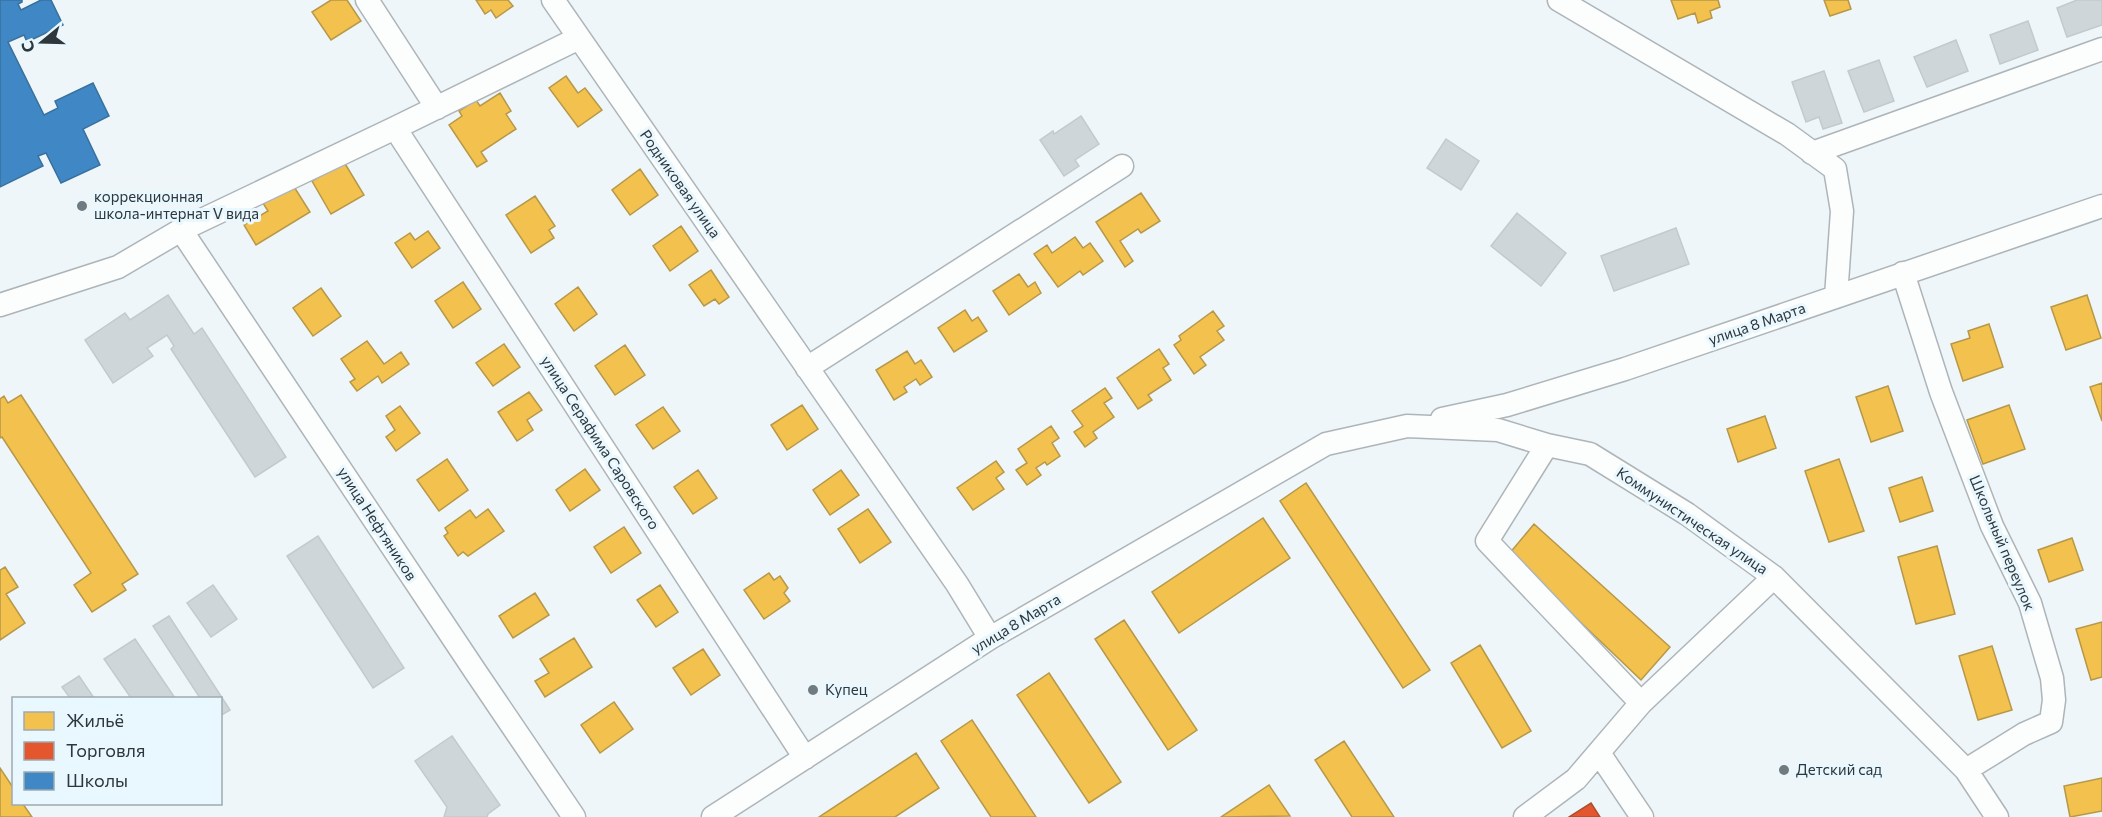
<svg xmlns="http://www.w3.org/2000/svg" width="2102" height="817" viewBox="0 0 2102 817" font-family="Commissioner,sans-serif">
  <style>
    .homes { fill: #f2c14e; stroke: #b79848; stroke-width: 1.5 }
    .shops { fill: #e4572e; stroke: #ad4d32; stroke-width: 1.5 }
    .schools { fill: #3f88c5; stroke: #3a709c; stroke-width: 1.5 }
    .building { fill: #ced6da; stroke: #c2cace; stroke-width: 1.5 }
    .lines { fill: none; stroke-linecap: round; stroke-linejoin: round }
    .minor-casing { stroke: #aeb5b9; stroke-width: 25 }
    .minor { stroke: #fcfefe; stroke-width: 22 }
    .poi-dot { fill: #717a7e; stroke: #e9f7fe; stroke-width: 2 }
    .labels { text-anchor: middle; stroke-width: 6; stroke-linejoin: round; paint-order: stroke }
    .street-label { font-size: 15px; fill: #2e373b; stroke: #e9f7fe }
    .poi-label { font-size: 15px; fill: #2e373b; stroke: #e9f7fe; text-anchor: start }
  </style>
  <rect width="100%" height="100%" fill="#eef6f9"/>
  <path class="homes" d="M331 0H347L361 21 331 40 312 12Z
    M476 0H508L513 6 496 18 491 10 485 14Z
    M1671 0H1718L1720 7 1710 11 1712 18 1698 23 1695 13 1678 19Z
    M1824 0H1848L1851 9 1830 16Z
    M566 76 578 93 585 88 602 110 578 127 549 88Z
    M500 93 511 111 506 114 516 129 481 152 487 161 477 167 449 125 462 116 459 111 476 100 480 106Z
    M344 162 364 195 331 214 312 181Z
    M640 169 658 195 630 215 612 190Z
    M291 182 310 212 256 245 244 225 268 211 261 200Z
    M1141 193 1160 221 1141 233 1138 229 1120 241 1133 261 1125 267 1096 222Z
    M535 196 555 226 549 230 554 238 531 253 506 215Z
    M681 226 698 251 670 271 653 246Z
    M428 231 440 248 412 268 395 243 410 233 415 240Z
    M1075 237 1083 248 1090 243 1103 261 1083 275 1080 271 1058 287 1034 254 1047 245 1052 253Z
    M711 270 729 297 719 304 715 299 704 306 689 285Z
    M1019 274 1028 287 1035 282 1041 293 1009 315 993 291Z
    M463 282 481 309 453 328 435 301Z
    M578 287 597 314 574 331 555 304Z
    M321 288 341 316 313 336 293 308Z
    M2087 295 2101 338 2066 350 2051 307Z
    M965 310 972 321 978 317 987 331 954 352 938 328Z
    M1213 311 1224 326 1217 331 1224 340 1200 357 1206 365 1194 374 1174 345 1181 340 1179 336Z
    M1989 324 2003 367 1963 381 1951 344 1970 338 1968 331Z
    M367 341 384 364 401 352 409 364 382 383 378 376 357 391 350 382 355 379 341 359Z
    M504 344 520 367 493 386 476 363Z
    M625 345 645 375 615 395 595 366Z
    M1159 349 1169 364 1163 368 1171 380 1148 395 1152 400 1138 409 1117 378Z
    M907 351 915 364 921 360 932 377 920 385 916 379 904 387 907 392 894 400 876 370Z
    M2102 383V421L2090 387Z
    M1888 386 1903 431 1871 442 1856 397Z
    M1105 388 1112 398 1104 403 1114 417 1093 432 1097 438 1085 447 1074 432 1083 426 1072 411Z
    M529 392 542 410 527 420 533 430 517 441 498 412Z
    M21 395 138 574 122 584 126 590 92 612 74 585 91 573 2 437 0 438V399L4 396 8 403Z
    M802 405 818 429 787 450 771 425Z
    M2009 405 2025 449 1983 464 1967 420Z
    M400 406 420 433 396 451 386 437 395 430 386 416Z
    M663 407 680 431 653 449 636 425Z
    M1765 416 1776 448 1738 462 1727 429Z
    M1051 426 1059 438 1052 443 1060 456 1047 465 1045 462 1036 468 1041 475 1027 485 1016 470 1027 463 1018 449Z
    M447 459 468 490 439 511 417 480Z
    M1839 459 1864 531 1829 542 1805 471Z
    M996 461 1004 472 996 478 1004 489 973 510 957 488Z
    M585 469 600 490 570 511 556 490Z
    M698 470 717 498 693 514 674 487Z
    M841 470 859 495 830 515 813 490Z
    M1922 477 1933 511 1900 522 1889 488Z
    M1306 483 1430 670 1403 688 1280 501Z
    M488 509 504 531 468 556 463 552 458 556 444 536 448 533 445 528 470 510 476 518Z
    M868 509 891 542 860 563 838 529Z
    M1263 518 1290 558 1179 633 1152 592Z
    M1534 524 1670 647 1641 680 1509 554Z
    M624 527 641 553 611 573 594 547Z
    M2072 538 2083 570 2049 582 2038 550Z
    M1937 546 1955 614 1916 624 1898 557Z
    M5 567 18 587 6 594 25 623 0 640V570Z
    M769 573 774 580 780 576 788 588 784 593 790 601 764 619 744 590Z
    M660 585 678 612 656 627 637 600Z
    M535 593 549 615 513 638 499 616Z
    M1124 620 1197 730 1168 750 1095 639Z
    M2102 622V677L2091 680 2076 629Z
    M574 638 592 667 545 697 535 681 549 673 540 659Z
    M1480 645 1531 731 1502 748 1451 663Z
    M1992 646 2012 710 1978 720 1959 656Z
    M703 649 720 675 691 695 673 668Z
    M1049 673 1121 782 1089 803 1017 695Z
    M614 702 633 729 600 753 581 725Z
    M972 720 1036 817H991L941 741Z
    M1344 741 1394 817H1352L1315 760Z
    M916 753 939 788 895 817H819Z
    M0 768 14 789V804H23L32 817H0Z
    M2102 778V811L2070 817 2064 786Z
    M1269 785 1290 816 1221 817Z"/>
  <path class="shops" d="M1591 803 1600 817H1569Z"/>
  <path class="schools" d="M0 0H22V2L18 4 21 10 41 0H51L63 25 27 42 24 35 8 42 44 115 58 108 55 101 93 83 109 116 83 129 100 165 61 183 46 153 38 156 43 166 0 187Z"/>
  <path class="building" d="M2077 0H2102V25L2067 37 2057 8Z
    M2028 21 2038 50 2000 64 1990 35Z
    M1956 40 1968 71 1927 87 1914 57Z
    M1879 60 1894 101 1864 112 1848 71Z
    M1824 71 1842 123 1823 129 1819 117 1806 122 1792 82Z
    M1081 116 1099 144 1075 160 1079 166 1064 176 1040 140 1053 131 1054 134Z
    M1446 139 1479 161 1461 190 1427 168Z
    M1517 213 1566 253 1541 286 1491 246Z
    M1676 228 1689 264 1614 291 1601 256Z
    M168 295 194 334 202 328 286 457 255 477 171 349 174 346 167 335 147 348 153 356 113 383 85 340 125 313 130 320Z
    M318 536 404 668 373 688 287 556Z
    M213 585 237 619 211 637 187 603Z
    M169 616 230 710 220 716V698H200L153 626Z
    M135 639 175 698H131L104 659Z
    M79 676 94 698H70L62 687Z
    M452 736 500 805 488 814 487 817H444L447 807 415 761Z"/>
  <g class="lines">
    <g class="minor-casing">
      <path id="minor" d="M367 0 437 108
        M553 0 957 584 990 638
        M1559 0 1787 134 1835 169 1842 211 1836 297
        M395 128 805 758
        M1812 153 2102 49
        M181 230 475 671 574 817
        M1903 273 1941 392 1992 526 2030 603 2052 678 2054 700 2051 722 2024 734 1966 770
        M0 305 118 267 181 230 395 128 579 38
        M807 368 1122 166
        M1442 419 1507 405 1625 369 2102 206
        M1547 445 1487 541 1641 703 1774 577
        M1599 753 1642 817
        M713 817 990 638 1326 444 1407 426 1498 430 1547 445 1590 454 1687 514 1774 577 1966 770 1997 817
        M1525 817 1576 779 1641 703"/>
    </g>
    <use href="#minor" class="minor"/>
  </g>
  <g class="poi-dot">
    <circle cx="82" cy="206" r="6"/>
    <circle cx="813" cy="690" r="6"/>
    <circle cx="1784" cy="770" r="6"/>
  </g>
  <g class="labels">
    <g class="street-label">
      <text transform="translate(680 184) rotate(55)" y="5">Родниковая улица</text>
      <text transform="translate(1757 324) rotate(-19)" y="5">улица 8 Марта</text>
      <text transform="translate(600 443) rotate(57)" y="5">улица Серафима Саровского</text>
      <text transform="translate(1692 521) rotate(34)" y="5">Коммунистическая улица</text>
      <text transform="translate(377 524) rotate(57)" y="5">улица Нефтяников</text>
      <text transform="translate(2002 543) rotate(67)" y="5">Школьный переулок</text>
      <text transform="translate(1016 624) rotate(-31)" y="5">улица 8 Марта</text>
    </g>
    <g class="poi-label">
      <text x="94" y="202">коррекционная<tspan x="94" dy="17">школа-интернат V вида</tspan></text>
      <text x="825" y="695">Купец</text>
      <text x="1796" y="775">Детский сад</text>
    </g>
  </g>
  <rect x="12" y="697" width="210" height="108" fill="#e9f7fe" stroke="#9eaab0" stroke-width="1.5"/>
  <rect x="24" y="712" width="30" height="18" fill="#f2c14e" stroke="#9eaab0" stroke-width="1.5"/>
  <text x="66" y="727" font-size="18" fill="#2e373b">Жильё</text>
  <rect x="24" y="742" width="30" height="18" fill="#e4572e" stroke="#9eaab0" stroke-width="1.5"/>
  <text x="66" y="757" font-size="18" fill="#2e373b">Торговля</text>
  <rect x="24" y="772" width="30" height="18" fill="#3f88c5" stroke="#9eaab0" stroke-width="1.5"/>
  <text x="66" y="787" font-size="18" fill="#2e373b">Школы</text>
  <g transform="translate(42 42) rotate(251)" stroke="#e9f7fe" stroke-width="4.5" paint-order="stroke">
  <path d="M0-4.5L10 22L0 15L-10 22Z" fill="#2e373b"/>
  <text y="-9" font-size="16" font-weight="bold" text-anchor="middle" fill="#2e373b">С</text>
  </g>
</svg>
